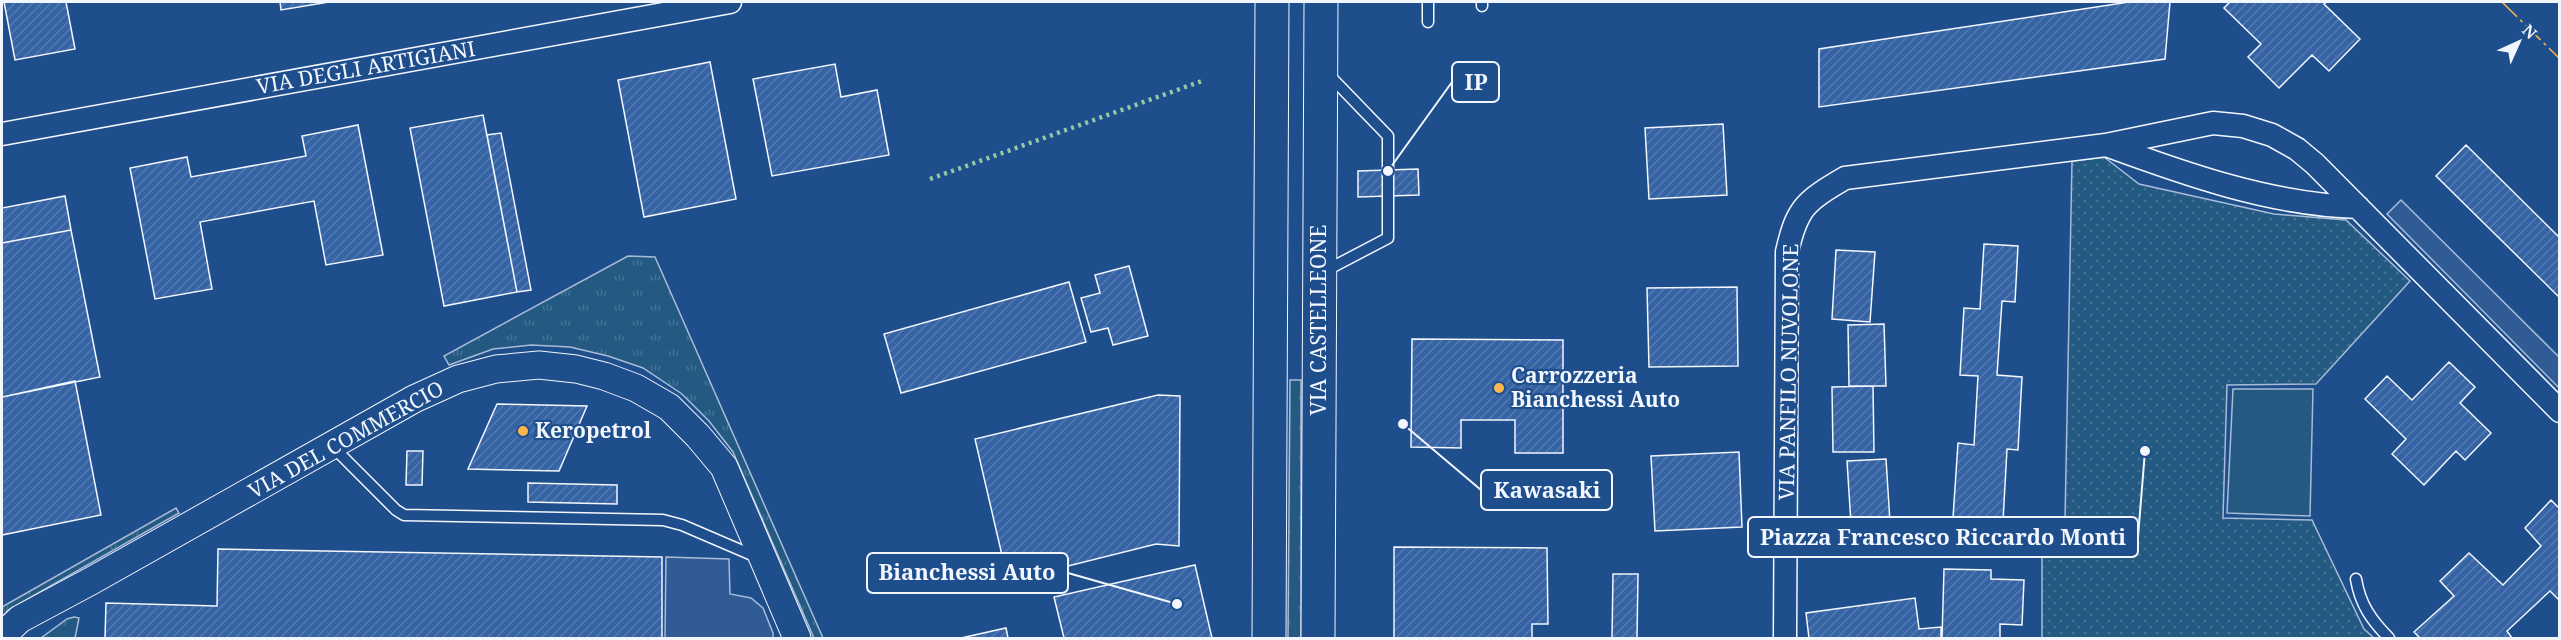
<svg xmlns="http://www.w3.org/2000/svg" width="2561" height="640" viewBox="0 0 2561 640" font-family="'Noto Serif',serif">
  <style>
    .grass { fill: url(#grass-tufts); stroke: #a8bbd7; stroke-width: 1.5 }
    .park { fill: url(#park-dots); stroke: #a8bbd7; stroke-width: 1.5 }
    .garden { fill: #245a82; stroke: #a8bbd7; stroke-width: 1.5 }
    .parking { fill: #305b95; stroke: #a8bbd7; stroke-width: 1.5 }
    .building { fill: url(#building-hatch); stroke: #f2f6ff; stroke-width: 1.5 }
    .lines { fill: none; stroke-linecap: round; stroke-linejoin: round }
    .service-casing { stroke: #f2f6ff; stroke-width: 13 }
    .minor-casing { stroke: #f2f6ff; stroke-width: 25 }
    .tertiary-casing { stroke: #f2f6ff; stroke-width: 29 }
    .primary-casing { stroke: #f2f6ff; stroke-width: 35 }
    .service { stroke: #1f4e8c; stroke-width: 10 }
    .minor { stroke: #1f4e8c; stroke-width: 22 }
    .tertiary { stroke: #1f4e8c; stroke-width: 27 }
    .primary { stroke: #1f4e8c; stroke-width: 33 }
    .hedge { stroke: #97c8a6; stroke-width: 4.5; stroke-dasharray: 3 4.5; stroke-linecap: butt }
    .power { stroke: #ffb74d; stroke-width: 1.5; stroke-dasharray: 21 4.5 3 4.5; stroke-linecap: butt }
    .poi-dot { fill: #ffb74d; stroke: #1f4e8c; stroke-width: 2 }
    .labels { text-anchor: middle; stroke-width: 4.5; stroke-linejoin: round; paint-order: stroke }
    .street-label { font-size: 21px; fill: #f2f6ff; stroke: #1f4e8c }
    .poi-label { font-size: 21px; font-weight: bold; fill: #f2f6ff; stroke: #1f4e8c; text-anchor: start }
    .leader { fill: none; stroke: #f2f6ff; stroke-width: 2 }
    .callout-dot { fill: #f2f6ff; stroke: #1f4e8c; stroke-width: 2 }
    .callout { fill: #1f4e8c; stroke: #f2f6ff; stroke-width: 2 }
    .callout-label { font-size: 22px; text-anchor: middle; font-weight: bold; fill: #f2f6ff }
  </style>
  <defs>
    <pattern id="grass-tufts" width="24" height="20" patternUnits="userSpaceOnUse" patternTransform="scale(1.5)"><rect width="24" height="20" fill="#245a82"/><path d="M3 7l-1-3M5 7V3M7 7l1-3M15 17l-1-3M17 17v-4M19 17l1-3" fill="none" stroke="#447295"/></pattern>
    <pattern id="park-dots" width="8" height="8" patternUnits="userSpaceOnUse" patternTransform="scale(1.5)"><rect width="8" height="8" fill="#245a82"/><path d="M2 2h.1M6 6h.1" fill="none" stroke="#447295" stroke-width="1.8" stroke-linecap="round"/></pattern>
    <pattern id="building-hatch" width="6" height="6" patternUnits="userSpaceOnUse" patternTransform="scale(1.5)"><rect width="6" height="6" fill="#3563a3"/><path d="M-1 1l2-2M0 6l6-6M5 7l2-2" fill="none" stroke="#537ab1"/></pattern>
  </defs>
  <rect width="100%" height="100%" fill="#1f4e8c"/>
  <path class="grass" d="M628 256 655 257 823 638H814L733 452 709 421 682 394 643 368 608 356 570 347 531 345 493 349 449 365 444 356Z
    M1290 380H1301V638H1288Z
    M176 508 179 513 8 610 2 617V607Z
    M74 617 79 618 75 638H41L67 619Z"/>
  <path class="park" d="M2104 157 2139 184 2274 214 2346 220 2410 281 2316 384 2227 385 2223 518 2312 520 2364 629 2374 638H2042V523L2065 520 2072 161Z"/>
  <path class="garden" d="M2233 389H2313L2310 516 2227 513Z"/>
  <path class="parking" d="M2401 200 2559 357V388L2387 214Z
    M666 557 729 559 730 594 751 598 763 608 773 633V638H665Z"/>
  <path class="building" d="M4 2H66L75 49 15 60Z
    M280 2H329L281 10Z
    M2129 2H2170L2165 59 1819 107V49Z
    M2230 2H2327L2324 4 2360 39 2329 71 2312 55 2279 88 2248 57 2261 44 2224 8Z
    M710 62 736 199 644 217 618 80Z
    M835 64 841 97 877 90 889 155 772 176 753 79Z
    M483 115 517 292 444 306 410 128Z
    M1723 124 1727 195 1649 199 1645 128Z
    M358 125 383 255 326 265 314 201 200 222 212 289 155 299 130 168 187 157 191 177 306 156 302 136Z
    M501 133 531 290 517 292 487 135Z
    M2466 145 2560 238V298L2436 176Z
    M1418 169 1419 195 1358 197V171Z
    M65 196 71 230 2 243V208Z
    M71 230 100 377 2 397V243Z
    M1984 244 2018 246 2015 302 2002 301 1997 375 2022 377 2018 450 2007 449 2003 521 1953 518 1958 443 1974 445 1978 376 1960 375 1964 308 1980 309Z
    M1836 250 1875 252 1870 322 1832 319Z
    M1129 266 1148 336 1113 345 1108 328 1091 332 1081 298 1100 293 1095 275Z
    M1069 282 1086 342 901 393 884 334Z
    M1737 287 1738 366 1649 367 1647 288Z
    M1884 324 1886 386H1849L1848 325Z
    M1412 339 1563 340V453H1515V420H1461V448L1411 447Z
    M2449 362 2475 387 2460 403 2491 433 2465 460 2456 451 2424 485 2392 454 2406 439 2365 399 2387 376 2412 400Z
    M75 381 101 515 2 535V397Z
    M1873 386 1874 452H1833L1832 387Z
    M1158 395 1180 396 1179 546 1156 544 1008 581 975 439Z
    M497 404 587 406 559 471 468 469Z
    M407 451H423L422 485H406Z
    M1739 452 1742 527 1655 531 1651 456Z
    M1886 459 1890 522 1851 524 1847 461Z
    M528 483 617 485V504L528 502Z
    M2551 500 2560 509V601L2550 591 2507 631 2512 638H2420L2414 632 2454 596 2440 581 2469 553 2503 585 2541 546 2525 528Z
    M1394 547 1547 548 1548 624H1532V638H1394Z
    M218 549 662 557V638H105L106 603 217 606Z
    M1195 565 1212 638H1064L1054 597Z
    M1944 569 1991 570V579L2024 580 2022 625 2000 624V638H1942Z
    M1613 574H1638L1637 638H1612Z
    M1915 598 1919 629 1941 627V638H1809L1806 613Z
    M1006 628 1008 638H961Z"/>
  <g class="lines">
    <g class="service-casing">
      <path id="service" d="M1482 6V2
        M1428 22V2
        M1325 271 1388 238V136L1328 74
        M333 447 396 510 404 515 663 520 682 525 759 558
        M2356 579C2360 604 2371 620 2389 638"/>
    </g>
    <g class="minor-casing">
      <path id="minor" d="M2 134 730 2
        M2358 207C2272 205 2185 174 2106 145L2213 123 2243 126 2272 135 2297 149 2315 164 2560 411
        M1785 638 1787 252C1797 207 1806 201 1845 178L2106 145"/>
    </g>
    <g class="tertiary-casing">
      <path id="tertiary" d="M2 636 20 619 91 581 414 399 458 379 496 369 539 365 576 369 604 376 636 388 669 407 698 436 724 467 797 638"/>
    </g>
    <g class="primary-casing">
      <path id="primary" d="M1269 638 1272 2
        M1318 638 1321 2"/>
    </g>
    <use href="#service" class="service"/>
    <use href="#minor" class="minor"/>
    <use href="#tertiary" class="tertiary"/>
    <use href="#primary" class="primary"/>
    <path class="hedge" d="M930 179 1202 81"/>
    <path class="power" d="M2502 2 2560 59"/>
  </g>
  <g class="poi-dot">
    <circle cx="1499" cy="388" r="6"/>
    <circle cx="523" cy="431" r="6"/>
  </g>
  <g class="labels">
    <g class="street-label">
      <text transform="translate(366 68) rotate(-10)" y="7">VIA DEGLI ARTIGIANI</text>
      <text transform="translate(1319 320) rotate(-90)" y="7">VIA CASTELLEONE</text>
      <text transform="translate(1789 372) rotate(-89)" y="7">VIA PANFILO NUVOLONE</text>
      <text transform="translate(346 440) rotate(-29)" y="7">VIA DEL COMMERCIO</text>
    </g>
    <g class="poi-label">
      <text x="1511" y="383">Carrozzeria<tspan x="1511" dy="24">Bianchessi Auto</tspan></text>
      <text x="535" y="438">Keropetrol</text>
    </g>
  </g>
  <path class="leader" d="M1388 171L1452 82M1403 424L1481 490M2145 451L2138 537M1177 604L1068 573"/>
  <g class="callout-dot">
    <circle cx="1388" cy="171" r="6"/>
    <circle cx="1403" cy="424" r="6"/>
    <circle cx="2145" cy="451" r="6"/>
    <circle cx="1177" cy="604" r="6"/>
  </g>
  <g class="callout">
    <rect x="1452" y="62" width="47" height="40" rx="6"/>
    <rect x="1481" y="470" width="131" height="40" rx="6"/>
    <rect x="1748" y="517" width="390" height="40" rx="6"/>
    <rect x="867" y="553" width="201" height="40" rx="6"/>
  </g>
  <g class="callout-label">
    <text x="1476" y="90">IP</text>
    <text x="1547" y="498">Kawasaki</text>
    <text x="1943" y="545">Piazza Francesco Riccardo Monti</text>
    <text x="967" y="580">Bianchessi Auto</text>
  </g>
  <rect width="2561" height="640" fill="none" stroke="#f2f6ff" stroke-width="6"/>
  <g transform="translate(2519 42) rotate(45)" stroke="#1f4e8c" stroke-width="4.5" paint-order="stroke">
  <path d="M0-4.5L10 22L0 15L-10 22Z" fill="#f2f6ff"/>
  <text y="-9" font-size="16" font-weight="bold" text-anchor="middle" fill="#f2f6ff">N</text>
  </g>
</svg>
